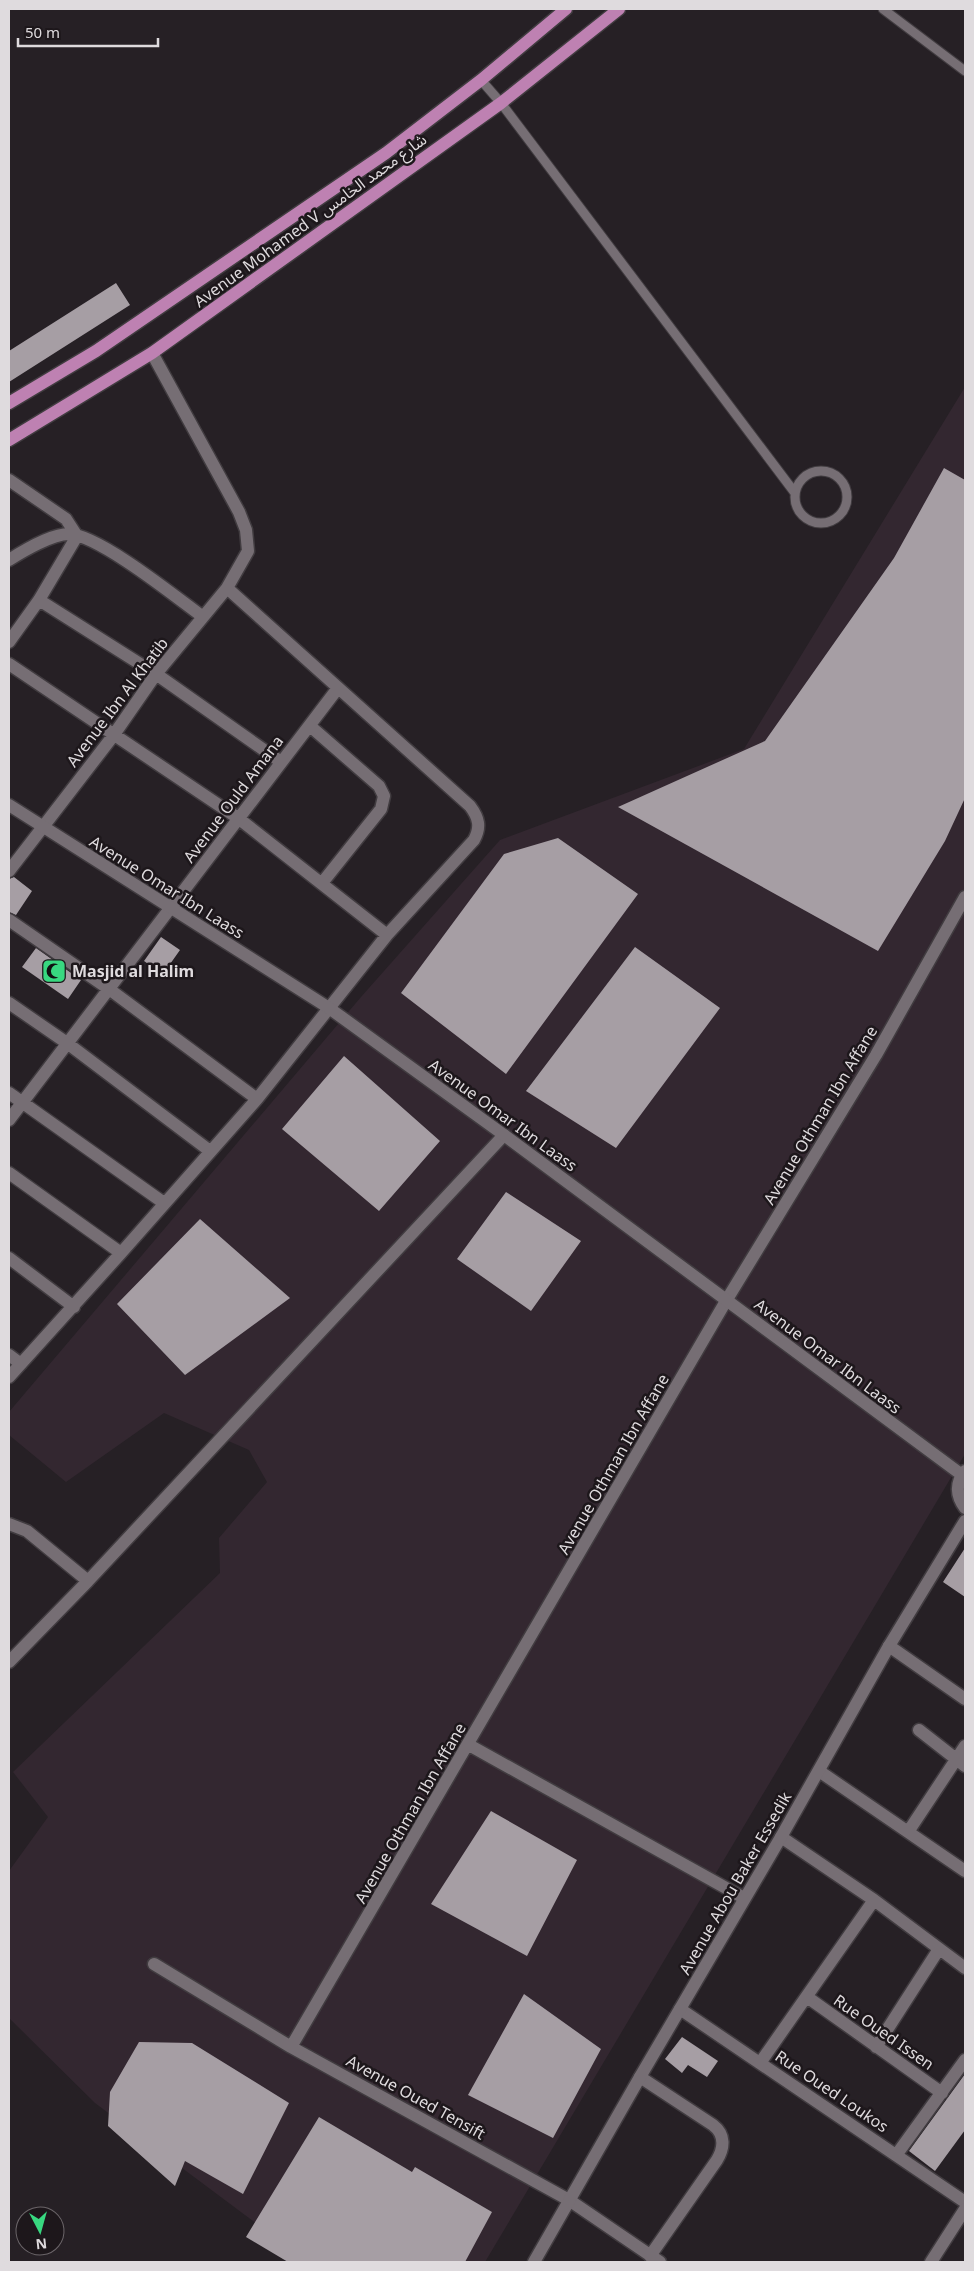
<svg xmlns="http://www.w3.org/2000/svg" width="974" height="2271" viewBox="0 0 974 2271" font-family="'Noto Sans','Noto Sans Arabic',sans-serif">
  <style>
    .built { fill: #332730 }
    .building { fill: #a69ea4 }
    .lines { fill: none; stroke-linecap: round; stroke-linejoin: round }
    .lane-casing { stroke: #413c40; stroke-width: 11 }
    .street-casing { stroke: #413c40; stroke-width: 15 }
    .secondary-casing { stroke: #413c40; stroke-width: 15 }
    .primary-casing { stroke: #413c40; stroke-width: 15 }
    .lane { stroke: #766e74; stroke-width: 9 }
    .street { stroke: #766e74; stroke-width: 12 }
    .secondary { stroke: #766e74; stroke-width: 12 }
    .primary { stroke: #be81b2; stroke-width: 12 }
    .labels { text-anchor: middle; stroke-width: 5; stroke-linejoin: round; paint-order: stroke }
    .street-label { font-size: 16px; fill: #dfdbde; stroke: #1d171b }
    .poi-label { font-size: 16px; font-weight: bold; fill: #dfdbde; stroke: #1d171b; text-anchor: start }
  </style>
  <rect width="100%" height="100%" fill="#262025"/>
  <path class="built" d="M965 387V1454L485 2262H308L95 2103 9 2018V1871L48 1817 13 1772 220 1573 219 1538 267 1482 249 1450 164 1413 66 1482 9 1435V1412L361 997 500 840 744 749Z"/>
  <path class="building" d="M116 283 130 305 9 382V351Z
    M944 468 965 480V798L945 841 878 951 618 807 765 741 894 558Z
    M558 838 638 894 506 1074 401 993 504 854Z
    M14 877 32 891 16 915 9 912V879Z
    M161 937 180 950 163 974 144 961Z
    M635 947 720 1008 616 1148 526 1091Z
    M36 948 81 980 68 999 22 967Z
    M344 1056 440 1141 379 1211 282 1129Z
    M506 1192 581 1241 531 1311 457 1259Z
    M200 1219 290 1298 185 1375 117 1304Z
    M965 1548V1597L943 1582Z
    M491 1811 577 1860 527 1956 431 1904Z
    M524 1994 601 2049 553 2138 468 2095Z
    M682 2037 718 2061 707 2077 688 2065 682 2073 665 2059Z
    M139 2042 192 2043 289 2103 243 2194 185 2161 175 2186 108 2126 110 2092Z
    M965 2074V2130L935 2171 909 2151Z
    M319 2117 412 2172 415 2167 492 2212 465 2262H288L246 2237Z"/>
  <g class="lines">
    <g class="lane-casing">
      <path id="lane" d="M883 9 965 71
        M481 80 501 103 795 493
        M795 497a26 26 0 1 1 52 0a26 26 0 1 1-52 0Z"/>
    </g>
    <g class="street-casing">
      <path id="street" d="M9 480 66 519 77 536 39 600 9 642
        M9 560C23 551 52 534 69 534 99 535 176 597 203 617
        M39 600 156 674 281 762
        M9 664 238 818 387 935
        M310 726 379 786 384 796 381 809 322 883
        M9 871 113 736 156 674 227 588 248 551 246 530 239 512 152 353
        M9 920 109 989 257 1099
        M9 1003 67 1043 210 1151
        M9 1093 164 1203
        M9 1120 338 688
        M9 1173 121 1253
        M9 1258 74 1307
        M9 1355 21 1364
        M9 1377 121 1253 257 1099 387 935 474 840C481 827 479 818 470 806L227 588
        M9 1524 27 1531 88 1581
        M889 1646 965 1699
        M9 1662 88 1581 504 1135
        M919 1730 965 1766
        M469 1745 744 1898
        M819 1771 965 1871
        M908 1832 965 1746
        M781 1837 874 1900 965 1968
        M154 1964 291 2047 569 2200 660 2262
        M807 1997 942 2093
        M680 2009 965 2202
        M291 2047 726 1301 876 1055 965 897
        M876 2047 939 1949
        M760 2063 874 1900
        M640 2077 713 2125C726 2135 724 2148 717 2160L650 2256
        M897 2154 965 2060"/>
    </g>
    <g class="secondary-casing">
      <path id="secondary" d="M9 805 329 1008 504 1135 962 1475
        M965 1471C955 1483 956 1496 965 1508
        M534 2262 640 2077 781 1837 889 1646 965 1521
        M931 2262 965 2209"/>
    </g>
    <g class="primary-casing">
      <path id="primary" d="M9 403 96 351 386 153 481 80 566 9
        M9 440 152 353 501 103 619 9"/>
    </g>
    <use href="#lane" class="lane"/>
    <use href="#street" class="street"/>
    <use href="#secondary" class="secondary"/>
    <use href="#primary" class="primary"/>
  </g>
  <defs>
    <g id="mosque-square" transform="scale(1.25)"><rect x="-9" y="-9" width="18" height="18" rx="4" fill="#38d880" stroke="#1d171b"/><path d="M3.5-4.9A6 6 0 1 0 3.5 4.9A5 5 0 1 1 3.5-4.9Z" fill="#111"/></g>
  </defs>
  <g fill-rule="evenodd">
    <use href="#mosque-square" x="54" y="971"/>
  </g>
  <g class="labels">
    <g class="street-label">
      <text transform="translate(310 220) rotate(-36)" y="6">Avenue Mohamed V شارع محمد الخامس</text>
      <text transform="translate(117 702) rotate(-53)" y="6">Avenue Ibn Al Khatib</text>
      <text transform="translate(233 799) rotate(-53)" y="6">Avenue Ould Amana</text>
      <text transform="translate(167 887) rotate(32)" y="6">Avenue Omar Ibn Laass</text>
      <text transform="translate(503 1115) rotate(36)" y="6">Avenue Omar Ibn Laass</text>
      <text transform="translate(820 1115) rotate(-59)" y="6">Avenue Othman Ibn Affane</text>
      <text transform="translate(828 1356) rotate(37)" y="6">Avenue Omar Ibn Laass</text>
      <text transform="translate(613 1464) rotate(-60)" y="6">Avenue Othman Ibn Affane</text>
      <text transform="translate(410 1813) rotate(-60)" y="6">Avenue Othman Ibn Affane</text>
      <text transform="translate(735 1883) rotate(-60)" y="6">Avenue Abou Baker Essedik</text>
      <text transform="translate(884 2032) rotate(35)" y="6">Rue Oued Issen</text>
      <text transform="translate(832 2091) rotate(34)" y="6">Rue Oued Loukos</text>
      <text transform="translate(416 2097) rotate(29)" y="6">Avenue Oued Tensift</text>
    </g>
    <g class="poi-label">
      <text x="72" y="977">Masjid al Halim</text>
    </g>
  </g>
  <rect width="974" height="2271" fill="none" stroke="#dfdbde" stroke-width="20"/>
  <g transform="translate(40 2231) rotate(174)"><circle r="24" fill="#1d171b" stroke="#6b6569"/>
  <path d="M0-4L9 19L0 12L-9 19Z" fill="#38d880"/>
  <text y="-8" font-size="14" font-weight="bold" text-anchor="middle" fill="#dfdbde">N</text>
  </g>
  <path d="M18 38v8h140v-8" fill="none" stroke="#dfdbde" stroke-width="2.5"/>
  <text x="25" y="38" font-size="15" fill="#dfdbde" stroke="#1d171b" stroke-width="4" paint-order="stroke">50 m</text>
</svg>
